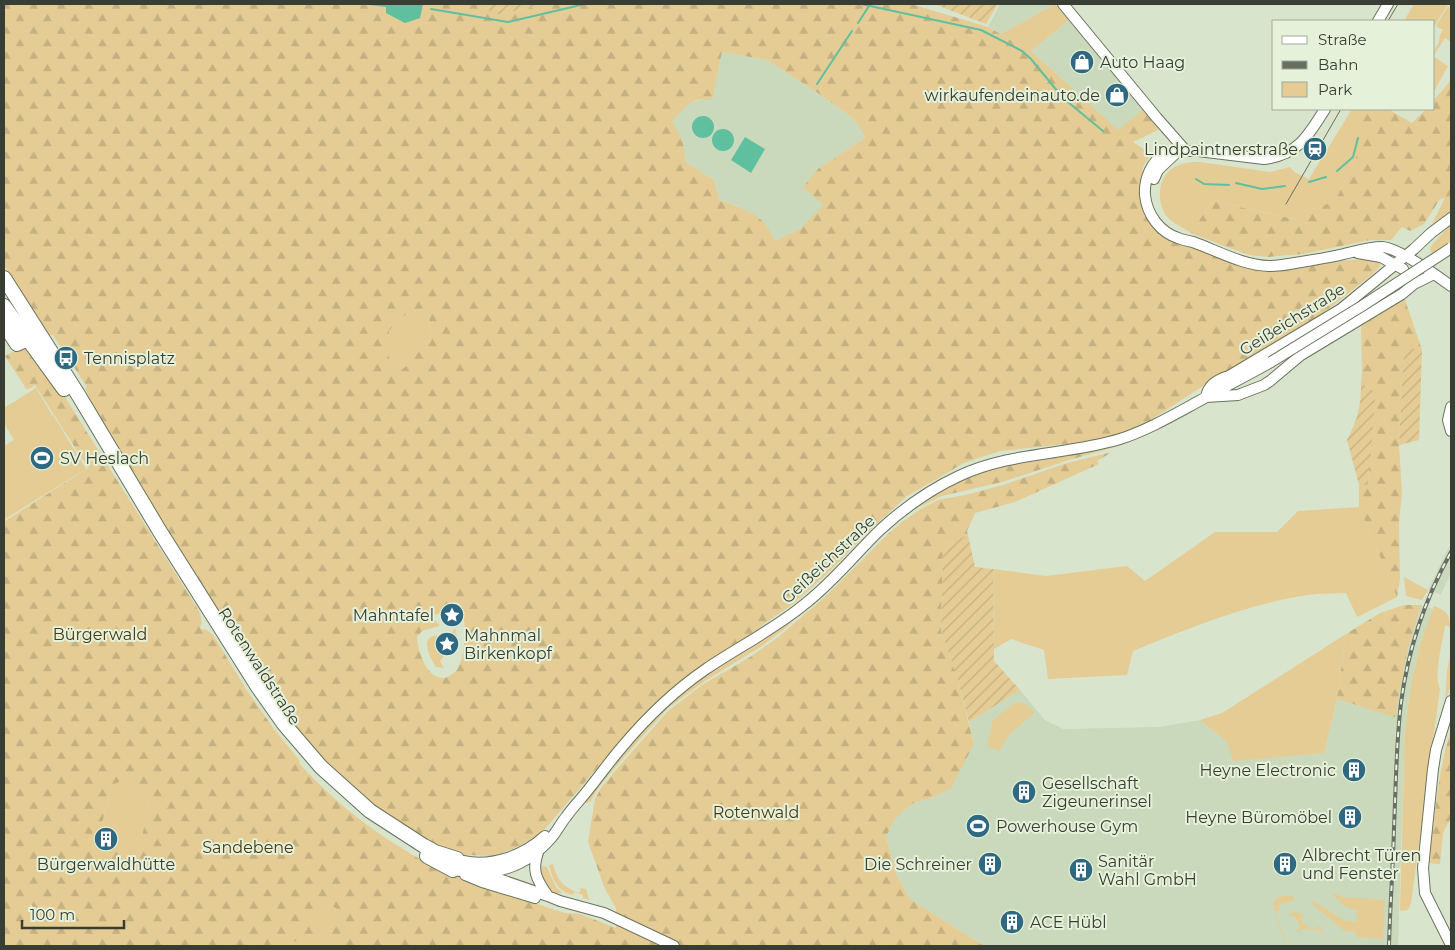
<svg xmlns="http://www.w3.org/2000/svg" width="1455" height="950" viewBox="0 0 1455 950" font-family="Montserrat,sans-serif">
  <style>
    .built { fill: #cad9bb }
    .green { fill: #e4cc94 }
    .forest { fill: url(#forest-firs); fill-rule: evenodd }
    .garden { fill: url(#garden-furrows) }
    .water { fill: #5fc0a0 }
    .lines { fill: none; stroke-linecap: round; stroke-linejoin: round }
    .stream { stroke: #5fc0a0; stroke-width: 2 }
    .secondary-casing { stroke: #69735e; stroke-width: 12 }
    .highway-casing { stroke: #69735e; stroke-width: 16 }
    .secondary { stroke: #fff; stroke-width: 10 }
    .highway { stroke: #fff; stroke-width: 14 }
    .tram { stroke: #686f62; stroke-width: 1 }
    .rail-casing { stroke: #686f62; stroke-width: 4 }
    .rail { stroke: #e6f1da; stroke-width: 2; stroke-dasharray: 5.5; stroke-linecap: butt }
    .secondary-bridge-casing { stroke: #69735e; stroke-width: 12; stroke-linecap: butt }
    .secondary-bridge { stroke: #fff; stroke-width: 10 }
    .labels { text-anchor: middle; stroke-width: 4; stroke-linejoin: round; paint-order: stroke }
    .poi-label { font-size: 16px; fill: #393e35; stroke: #e6f1da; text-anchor: start }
    .street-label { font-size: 16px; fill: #393e35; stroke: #e6f1da }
    .park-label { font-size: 16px; fill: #473a17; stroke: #e6f1da }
  </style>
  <defs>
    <pattern id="forest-firs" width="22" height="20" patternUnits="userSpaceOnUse" patternTransform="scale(1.25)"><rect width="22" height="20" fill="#e4cc94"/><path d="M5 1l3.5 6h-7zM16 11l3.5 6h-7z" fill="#c4b080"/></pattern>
    <pattern id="garden-furrows" width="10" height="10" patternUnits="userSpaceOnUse" patternTransform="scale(1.25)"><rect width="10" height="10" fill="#e4cc94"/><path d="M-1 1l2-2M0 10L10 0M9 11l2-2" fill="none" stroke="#c4b080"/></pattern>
  </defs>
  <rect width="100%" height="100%" fill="#d9e4cd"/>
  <path class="built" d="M1000 4H1055L1001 34 988 27Z
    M1069 20 1144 109 1118 131 1031 51Z
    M722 52 767 60 818 93 855 120 862 131 865 138 818 169 825 205 801 228 775 241 765 224 738 206 719 200 714 180 686 162 683 142 671 121 687 104 705 98 712 99Z
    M1451 543V572L1441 595 1428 590Z
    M1421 605 1433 609 1421 642 1411 684 1405 731 1398 946H984L910 899 897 876 886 837 893 822 902 812 915 802 932 798 974 744 969 722 1020 690 1045 720 1063 729 1159 727 1200 720 1227 742 1324 753 1337 699 1395 716 1407 652Z"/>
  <path class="green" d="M1055 4 1069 20 1031 51 1001 34Z
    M1414 4H1448L1434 27V21H1404Z
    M1448 6 1451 8V42L1445 38 1434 55V51L1439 42 1440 35 1443 30 1436 26Z
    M1434 57 1448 66 1434 91Z
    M1349 114 1366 127 1355 161 1336 199 1299 220 1212 201 1191 233C1183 227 1171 223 1165 214 1161 207 1159 199 1160 191 1162 169 1180 161 1200 162L1270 172 1290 167 1294 172 1309 179Z
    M1451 223V241L1432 254 1430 248C1436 239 1445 232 1451 223Z
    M425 308 429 316 431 341 423 343 411 363 397 373 389 358V331L401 317Z
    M36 388 52 415H53L86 469 5 519 4 446 14 440 4 423V408Z
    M1359 507 1397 597 1357 617 1346 593C1333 594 1320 593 1308 595 1247 604 1189 628 1133 651L1127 675 1048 679 1044 650 1011 639 994 649 993 569 1046 576 1127 566 1145 581 1215 532H1277L1298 511Z
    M1404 577 1428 590 1422 600 1406 596Z
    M1434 606C1446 611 1450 613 1450 627L1445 625C1443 641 1433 675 1440 689L1411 903 1408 910 1401 911 1400 910 1405 731 1411 684 1421 642Z
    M799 614 788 626 762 646 705 681 668 708 618 764 599 787 591 801 583 804C614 764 645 723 685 691 721 663 763 642 799 614Z
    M455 628C458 637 457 647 453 655L445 654 440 661 444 668 436 667C432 661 419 639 434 636 440 635 445 637 450 635Z
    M1346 634 1337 699 1324 753 1233 761 1227 742 1200 720 1222 713Z
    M1451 651V683L1445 705 1447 671Z
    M1018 702 1024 703 1035 712 1009 735 999 751 987 746 993 720 1013 704Z
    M127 777 149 801 138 859 97 844 111 787Z
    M553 864C557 880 564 888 579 893L581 888 586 889 589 900 583 898V895L574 892 573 895C557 891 553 880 549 865Z
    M543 866 547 867 556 887 562 893C546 895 542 879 537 867Z
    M1329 891 1342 897 1385 900 1383 939 1356 937V932L1344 931 1312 904 1314 901 1343 920 1357 922V910L1344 906Z
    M1281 896H1293L1294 900 1278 905 1280 910 1275 912 1288 946C1284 939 1271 909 1274 902 1276 898 1277 898 1281 896Z
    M324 904 336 908 327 946H289Z
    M1295 912 1303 914 1301 920 1311 929 1313 928 1315 929 1318 926 1323 930V934H1321V930L1301 929 1299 933 1296 930 1300 928 1295 916 1290 917 1289 914Z"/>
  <path class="forest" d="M4 4H389L386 6 422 10 423 4H488L491 16 549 4H911L988 27 1031 51 1118 130 1144 109 1158 130 1133 142 1151 154 1143 167 1140 184 1143 203 1182 244 1224 260 1260 270 1369 258 1379 262 1380 266 1373 274 1322 314 1228 370 1149 421 1116 435 1087 442 1000 451 964 463 907 496 864 536 830 571 794 603 743 639 708 661 670 690 643 714 546 828 534 838 513 849 491 856 469 855 459 856 433 846 354 793 286 721 109 438 85 388 87 387 53 335H49L39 321 4 265ZM722 52 767 60 818 93 855 120 862 131 865 138 818 169 803 187 824 205 801 228 775 241C772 235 769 229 765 224 754 211 735 205 719 200L714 180 686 162 683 142 672 121C685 109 691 95 712 100ZM425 308 429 316 431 341 423 343 411 363 397 373 389 358V331L401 317ZM454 602 459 603C468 613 466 661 456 671 433 693 418 656 417 637L422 631 439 626V624L434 620 432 616 441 613 443 614 446 606Z
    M1451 80V212L1432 224 1445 198 1440 199 1424 224 1410 231 1402 227 1391 240H1370L1303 254 1268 257 1250 255 1232 249 1191 233 1212 201 1298 220 1336 199 1355 161 1365 128 1349 114 1351 109H1388L1412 123 1426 109H1434V100Z
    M1404 297 1422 350 1404 347 1399 445 1402 493 1399 523 1400 579 1397 597 1359 507V485H1368L1374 391 1361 383 1362 372 1361 326Z
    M22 347C44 359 76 415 90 437 126 495 163 553 199 611L202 623 200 627 201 629 207 630 213 635 248 692 274 729 300 761 299 763C341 810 388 843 444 872L445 870 546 907 565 913 580 914 616 928V908L605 889 588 842 595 799 601 788 616 770 668 711 702 685 750 657 777 638 825 597 889 533 902 522 921 509 938 500 965 495 1003 485 1067 463 1112 452 1097 461 1099 464 1015 502 975 513 967 531 968 535 943 545 941 631 956 673 974 744 951 788 932 798 915 802 902 812 893 822 886 837 897 876 910 899 984 946H327L336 908 324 904 310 944 293 941 289 946H4V520L5 521 88 468 35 385 27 390 5 356ZM127 777 149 801 138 858 97 844 111 787Z
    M1111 446 1115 447 1069 460 1002 482 942 496 909 512C938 491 970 473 1005 465 1040 457 1076 453 1111 446Z
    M1404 605H1421L1407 652 1395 717 1337 699 1346 634 1380 613Z
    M1451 730V818L1443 833 1440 864 1429 863C1435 819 1437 773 1451 730Z"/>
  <path class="garden" d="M488 4H549L490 16Z
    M934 4H998L986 24Z
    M1404 347 1422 350 1419 440 1399 445Z
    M1361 383 1374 391 1375 403 1368 485H1359L1347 440C1358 419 1361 406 1361 383Z
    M968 535 975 567 993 569 994 661 1020 690 969 722 956 673 941 631 943 545Z"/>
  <path class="water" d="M389 4H423L420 18 405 23 386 13V6Z
    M692 127a11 11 0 1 1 22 0a11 11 0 1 1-22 0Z
    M712 140a11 11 0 1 1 22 0a11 11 0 1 1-22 0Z
    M745 137 765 149 751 173 731 160Z"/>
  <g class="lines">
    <path class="stream" d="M370 4 386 6
      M861 4 981 30 1022 51 1031 59 1063 98 1103 131
      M431 9 508 22 585 4
      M858 23 869 6
      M817 84 852 31
      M1337 171 1353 157 1358 138
      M1196 179 1204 184 1229 185
      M1309 182 1326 177
      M1236 183 1262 189 1285 186"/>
    <g class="secondary-casing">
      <path id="secondary" d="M1063 4 1157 118 1186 151
        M1378 21 1388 4
        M1325 109C1308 136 1298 155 1264 159L1198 151H1180L1166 153C1151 161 1144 179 1145 195 1147 215 1160 232 1178 238 1183 240 1188 241 1193 242 1218 251 1242 265 1269 266 1282 266 1294 263 1307 261 1319 259 1332 257 1344 254 1356 251 1369 247 1382 247 1399 248 1436 275 1451 286
        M1154 179 1158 170 1177 152
        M1358 253 1381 257 1403 269
        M1434 274 1414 284 1402 294 1301 355 1270 381 1264 385 1238 395 1206 397C1208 385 1218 379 1229 376L1341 309 1414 249 1431 233 1451 218
        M1451 407 1448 420 1451 431
        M1451 701 1436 750 1433 769 1423 868 1425 893 1451 945
        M539 850C531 870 536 879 548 896
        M457 859 490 876 548 896 560 901 604 913 674 946
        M463 861C492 867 523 856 545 836
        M453 870C493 877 525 869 552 837 557 831 561 823 566 817 573 807 581 799 588 790 600 775 610 761 622 747 647 717 674 691 706 669 740 646 775 629 806 603 834 581 856 553 881 529 904 508 931 489 959 476 1010 452 1067 455 1120 439 1148 430 1175 414 1201 400 1224 387 1248 375 1271 362
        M465 875 482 882 535 898"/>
    </g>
    <g class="highway-casing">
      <path id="highway" d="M4 278 79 396 159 530 258 687 284 724 321 767 370 811 424 846 435 852 457 859
        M4 306 64 389
        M4 324 17 344 28 339
        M427 856 453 870"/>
    </g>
    <use href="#secondary" class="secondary"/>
    <use href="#highway" class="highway"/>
    <path class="tram" d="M1388 21 1398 4
      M1286 204 1341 109"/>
    <g class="rail-casing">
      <path id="rail" d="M1389 946C1390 907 1393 868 1394 828 1396 786 1396 744 1401 703 1408 649 1425 599 1451 552"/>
    </g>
    <use href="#rail" class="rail"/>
    <g class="secondary-bridge-casing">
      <path id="secondary-bridge" d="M1271 362 1362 306 1451 248"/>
    </g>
    <use href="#secondary-bridge" class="secondary-bridge"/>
  </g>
  <defs>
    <g id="shop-disc" transform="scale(1.25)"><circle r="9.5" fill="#2f6881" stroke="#e6f1da"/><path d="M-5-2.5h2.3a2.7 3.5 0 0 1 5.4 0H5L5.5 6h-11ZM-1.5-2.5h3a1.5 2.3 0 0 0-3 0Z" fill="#fff"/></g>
    <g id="station-disc" transform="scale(1.25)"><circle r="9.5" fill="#2f6881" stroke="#e6f1da"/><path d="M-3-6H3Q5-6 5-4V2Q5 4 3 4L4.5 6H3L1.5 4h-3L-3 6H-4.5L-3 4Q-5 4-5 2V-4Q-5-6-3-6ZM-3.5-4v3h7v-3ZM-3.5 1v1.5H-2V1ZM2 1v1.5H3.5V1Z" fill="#fff"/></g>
    <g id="bus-disc" transform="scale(1.25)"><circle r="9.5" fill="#2f6881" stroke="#e6f1da"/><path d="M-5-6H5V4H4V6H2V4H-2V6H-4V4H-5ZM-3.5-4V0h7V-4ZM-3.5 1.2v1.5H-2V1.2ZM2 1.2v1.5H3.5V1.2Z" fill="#fff"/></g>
    <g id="stadium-disc" transform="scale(1.25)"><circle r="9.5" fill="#2f6881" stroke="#e6f1da"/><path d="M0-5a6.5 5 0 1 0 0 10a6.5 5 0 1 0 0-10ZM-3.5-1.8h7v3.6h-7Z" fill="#fff"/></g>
    <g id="sight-disc" transform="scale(1.25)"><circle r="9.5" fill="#2f6881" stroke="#e6f1da"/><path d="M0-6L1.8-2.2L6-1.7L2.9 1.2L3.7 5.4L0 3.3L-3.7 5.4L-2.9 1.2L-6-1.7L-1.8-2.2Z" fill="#fff"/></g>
    <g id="building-disc" transform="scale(1.25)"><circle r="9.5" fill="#2f6881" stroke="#e6f1da"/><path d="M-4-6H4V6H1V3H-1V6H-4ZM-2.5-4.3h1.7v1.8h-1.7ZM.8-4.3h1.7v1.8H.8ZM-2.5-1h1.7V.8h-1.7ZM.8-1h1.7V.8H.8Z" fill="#fff"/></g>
  </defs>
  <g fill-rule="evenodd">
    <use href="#shop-disc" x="1082" y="62"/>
    <use href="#shop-disc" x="1117" y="95"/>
    <use href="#station-disc" x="1315" y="149"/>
    <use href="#bus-disc" x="66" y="358"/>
    <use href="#stadium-disc" x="42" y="458"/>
    <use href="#sight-disc" x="452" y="615"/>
    <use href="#sight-disc" x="447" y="644"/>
    <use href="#building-disc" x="1354" y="770"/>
    <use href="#building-disc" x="1024" y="792"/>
    <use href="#building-disc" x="1350" y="817"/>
    <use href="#stadium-disc" x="978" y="826"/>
    <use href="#building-disc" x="106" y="839"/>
    <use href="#building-disc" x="990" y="864"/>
    <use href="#building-disc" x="1285" y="864"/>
    <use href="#building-disc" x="1081" y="870"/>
    <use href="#building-disc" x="1012" y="922"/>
  </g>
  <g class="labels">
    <g class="poi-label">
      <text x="1100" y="68">Auto Haag</text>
      <text x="1100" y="101" text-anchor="end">wirkaufendeinauto.de</text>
      <text x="1298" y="155" text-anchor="end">Lindpaintnerstraße</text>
      <text x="84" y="364">Tennisplatz</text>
      <text x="60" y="464">SV Heslach</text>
      <text x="434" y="621" text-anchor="end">Mahntafel</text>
      <text x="464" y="641">Mahnmal<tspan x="464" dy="18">Birkenkopf</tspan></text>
      <text x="1336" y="776" text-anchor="end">Heyne Electronic</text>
      <text x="1042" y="789">Gesellschaft<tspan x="1042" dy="18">Zigeunerinsel</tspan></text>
      <text x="1332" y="823" text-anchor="end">Heyne Büromöbel</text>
      <text x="996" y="832">Powerhouse Gym</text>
      <text x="1302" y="861">Albrecht Türen<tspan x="1302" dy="18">und Fenster</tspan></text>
      <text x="1098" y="867">Sanitär<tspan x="1098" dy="18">Wahl GmbH</tspan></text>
      <text x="106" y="870" text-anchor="middle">Bürgerwaldhütte</text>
      <text x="972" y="870" text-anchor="end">Die Schreiner</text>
      <text x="1030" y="928">ACE Hübl</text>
    </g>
    <g class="street-label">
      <text transform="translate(1292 319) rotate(-32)" y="6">Geißeichstraße</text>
      <text transform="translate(828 559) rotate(-43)" y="6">Geißeichstraße</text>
      <text transform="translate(260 666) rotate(57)" y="6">Rotenwaldstraße</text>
    </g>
    <g class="park-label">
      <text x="100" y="640">Bürgerwald</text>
      <text x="756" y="818">Rotenwald</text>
      <text x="248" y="853">Sandebene</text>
    </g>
  </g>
  <rect width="1455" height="950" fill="none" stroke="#393e35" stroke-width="10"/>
  <rect x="1272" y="20" width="162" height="90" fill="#e6f1da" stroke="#a1a998"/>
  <rect x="1282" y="36" width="25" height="8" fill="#ffffff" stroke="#a1a998"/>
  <text x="1318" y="45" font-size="15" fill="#393e35">Straße</text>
  <rect x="1282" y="61" width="25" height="8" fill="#686f62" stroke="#a1a998"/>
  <text x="1318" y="70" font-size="15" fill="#393e35">Bahn</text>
  <rect x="1282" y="82" width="25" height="15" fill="#e4cc94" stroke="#a1a998"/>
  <text x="1318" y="95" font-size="15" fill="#393e35">Park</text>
  <path d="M22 920v8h102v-8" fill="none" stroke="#393e35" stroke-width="2.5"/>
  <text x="30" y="920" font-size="15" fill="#393e35" stroke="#e6f1da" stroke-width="4" paint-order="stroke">100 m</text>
</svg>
